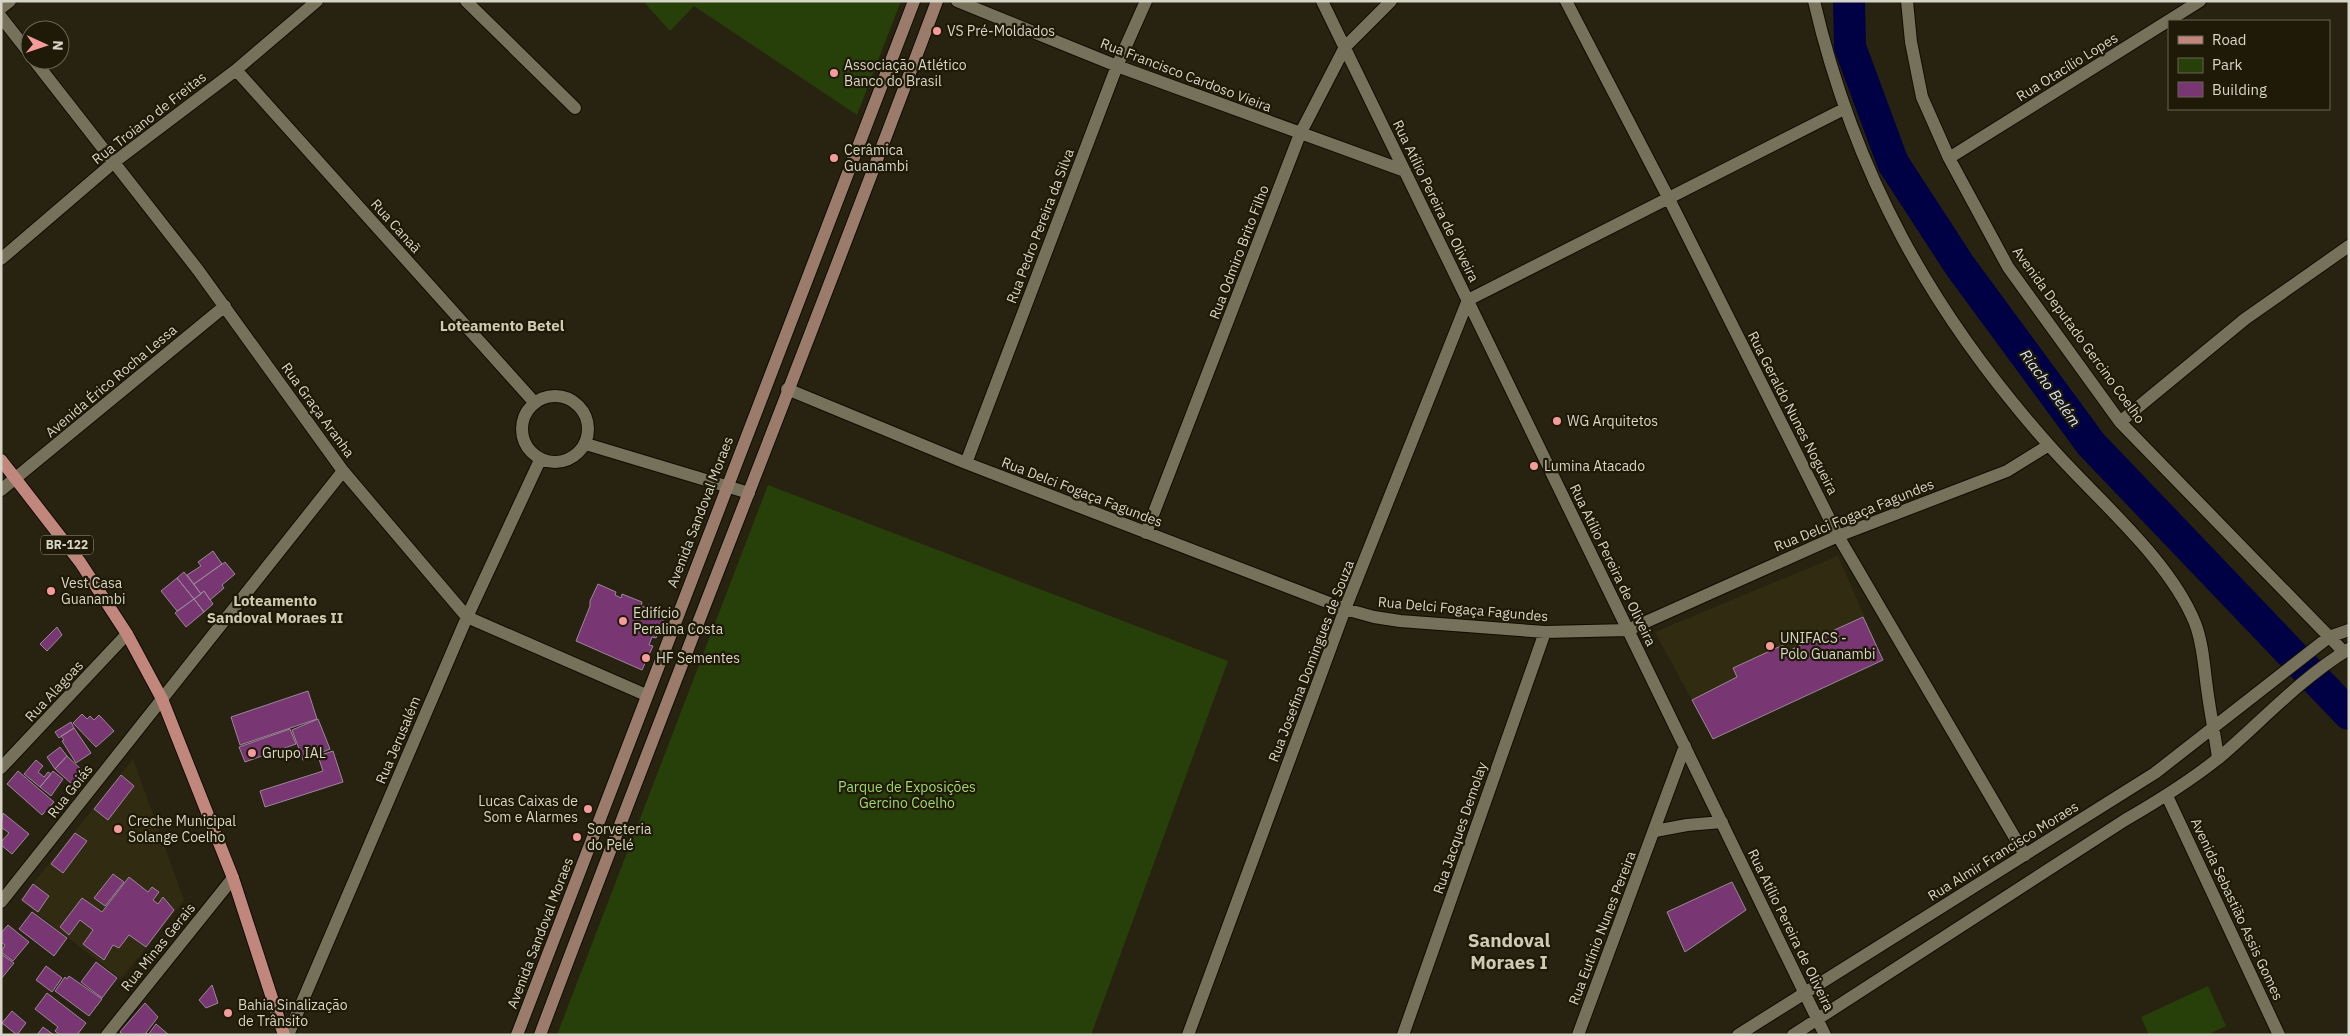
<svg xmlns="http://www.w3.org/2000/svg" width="2350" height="1036" viewBox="0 0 2350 1036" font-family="'IBM Plex Sans',sans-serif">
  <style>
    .built { fill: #312c11 }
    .green { fill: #273f09 }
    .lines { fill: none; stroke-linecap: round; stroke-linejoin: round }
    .river { stroke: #004; stroke-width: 32 }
    .building { fill: #783773; stroke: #9b8798 }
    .street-casing { stroke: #100c00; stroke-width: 14 }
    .secondary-casing { stroke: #100c00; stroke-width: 14 }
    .primary-casing { stroke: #100c00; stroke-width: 14 }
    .street { stroke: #75715b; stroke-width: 12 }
    .secondary { stroke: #9b7c6c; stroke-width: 12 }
    .primary { stroke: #c1877d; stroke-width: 12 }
    .poi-dot { fill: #f59b9c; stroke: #1e1a07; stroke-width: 2 }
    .labels { text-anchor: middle; stroke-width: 4.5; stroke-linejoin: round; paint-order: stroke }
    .shield { fill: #1e1a07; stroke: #a09d8e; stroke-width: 1 }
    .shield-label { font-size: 12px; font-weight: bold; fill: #d7d5c8 }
    .poi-label { font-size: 14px; fill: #d7d5c8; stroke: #1e1a07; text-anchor: start }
    .street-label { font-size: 14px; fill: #d7d5c8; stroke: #1e1a07 }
    .park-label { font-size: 14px; fill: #a0d769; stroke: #1e1a07 }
    .neighbourhood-label { font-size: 15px; font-weight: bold; fill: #cfcab2; stroke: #1e1a07 }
    .water-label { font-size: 15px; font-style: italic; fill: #d7e2f7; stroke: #1e1a07 }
    .district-label { font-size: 19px; font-weight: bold; fill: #cfcab2; stroke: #1e1a07 }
  </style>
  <rect width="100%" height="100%" fill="#272310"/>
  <path class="built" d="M1838 556 1883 660 1713 739 1655 632Z
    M133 759 184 900 121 979 20 900Z"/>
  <path class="green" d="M643 1H901L857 115 694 6 670 31Z
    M768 485 1228 661 1091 1035H557Z
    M2208 986 2226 1026 2207 1035H2149L2141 1017Z"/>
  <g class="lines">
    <path class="river" d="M1849 1 1850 47 1893 163 1960 266 2091 444 2349 714"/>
  </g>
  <path class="building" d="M213 551 222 564 194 584 187 575 201 566 198 562Z
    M225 562 235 574 222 585 224 588 210 600 204 591 201 594 194 584Z
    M184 572 201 594 194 599 177 578Z
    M177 578 194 599 177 611 161 591Z
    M598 584 616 592 615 595 621 598 622 594 642 602 641 606 647 608 648 605 666 613 656 638 652 637 649 645 653 646 642 670 576 641 590 606V601Z
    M204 591 213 604 204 612 194 599Z
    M194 599 204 612 186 627 175 613Z
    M1863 617 1883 660 1713 739 1692 700 1737 677 1733 668 1783 645 1786 652Z
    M57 627 62 635 47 651 40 644Z
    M308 691 317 719 240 745 231 717Z
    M82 714 87 719 90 716 94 720 99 715 114 731 96 747 73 723Z
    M318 719 330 749 303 760 292 730Z
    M71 722 74 728 59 738 55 732Z
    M74 728 91 753 76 763 62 741 64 740 61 736Z
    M290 729 296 744 245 762 239 747Z
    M60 747 67 756 55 769 47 757Z
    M333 751 343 782 265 807 260 791 323 771 318 756Z
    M67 756 84 772 73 785 55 769Z
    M36 760 43 766 38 772 44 777 48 772 51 774 40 787 24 774Z
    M18 771 54 802 42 815 7 784Z
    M53 771 63 779 51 796 40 787Z
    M121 775 134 786 108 820 94 809Z
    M3 813 29 834 12 854 1 845V842L9 833 1 827Z
    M75 833 87 841 63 873 51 864Z
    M113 874 124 882 105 906 94 898Z
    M129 877 148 892 152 887 159 892 153 900 158 904 163 897 174 910 146 947 129 935 119 948 113 945 104 960 83 944 93 930 80 920 69 935 60 927 82 898 102 912Z
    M1732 882 1746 910 1685 952 1667 912Z
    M33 884 49 896 38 912 22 900Z
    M32 912 67 938 54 956 19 929Z
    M8 925 29 942 13 961 1 952 5 945 1 942V933Z
    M1 954 14 963 1 979Z
    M96 962 117 978 102 998 81 982Z
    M46 966 62 978 52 992 36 980Z
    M69 976 102 999 89 1016 55 991 65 977 67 979Z
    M212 985 218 1003 206 1008 199 1000Z
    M47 993 86 1023 77 1035H60L55 1031 58 1027 35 1009Z
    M145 1003 158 1017 146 1033 148 1034 123 1035 120 1032Z
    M12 1011 26 1023 17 1035 2 1023Z
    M156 1024 169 1035H148Z
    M43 1027 54 1035H37Z"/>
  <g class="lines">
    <g class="street-casing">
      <path id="street" d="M466 1 575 108
        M957 1 1117 66 1405 171
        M1322 1 1825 1035
        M1566 1 1669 199 1838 536 2025 855
        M1814 1C1854 173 1931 312 2048 444 2094 497 2169 558 2195 623 2203 643 2204 667 2207 688 2210 712 2215 735 2218 758
        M1907 1 1911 42 1922 97 1949 158 2008 267 2120 422 2344 652
        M1 8 10 1
        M1 17 30 54
        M34 60 198 270 343 471 467 617 646 695
        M236 70 534 402
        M1949 158 2200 1
        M1 259 113 163 236 70 317 1
        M787 389 966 463 1345 609 1374 617 1400 621 1545 632 1628 630 1838 536 2007 471 2049 445
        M522 429a33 33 0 1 1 66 0a33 33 0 1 1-66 0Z
        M2120 422 2245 319 2349 246
        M586 444 749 493
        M966 463 1117 66 1146 1
        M1 490 225 306
        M1146 533 1300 134 1345 47 1391 1
        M1 768 127 634
        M2167 796 2279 1035
        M1655 831 1687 825 1722 822
        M1 902 343 471
        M107 1035 233 878
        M288 1035 467 617 540 460
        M1188 1035 1345 609 1468 300 1844 109
        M1403 1035 1545 632
        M1578 1035 1685 746
        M1738 1035 2155 773 2329 637 2349 630
        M1793 1035 2125 820C2158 801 2190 781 2220 757 2262 721 2301 678 2349 649"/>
    </g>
    <g class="secondary-casing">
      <path id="secondary" d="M517 1035 914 1
        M540 1035C670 689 808 347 937 1"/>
    </g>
    <g class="primary-casing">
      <path id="primary" d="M1 460 80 562 127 634 162 699 233 878 284 1035"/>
    </g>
    <use href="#street" class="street"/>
    <use href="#secondary" class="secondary"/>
    <use href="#primary" class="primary"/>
  </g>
  <g class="poi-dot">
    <circle cx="937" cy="31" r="5"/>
    <circle cx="834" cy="73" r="5"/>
    <circle cx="834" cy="158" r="5"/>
    <circle cx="1557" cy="421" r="5"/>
    <circle cx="1534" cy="466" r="5"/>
    <circle cx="51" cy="591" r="5"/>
    <circle cx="623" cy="621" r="5"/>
    <circle cx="1770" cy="646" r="5"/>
    <circle cx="646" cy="658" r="5"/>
    <circle cx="252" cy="753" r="5"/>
    <circle cx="588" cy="809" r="5"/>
    <circle cx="118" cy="829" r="5"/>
    <circle cx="577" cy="837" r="5"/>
    <circle cx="228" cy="1013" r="5"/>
  </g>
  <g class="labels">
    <rect class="shield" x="41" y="535.5" width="52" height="19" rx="4"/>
    <g class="shield-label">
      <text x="67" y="549">BR-122</text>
    </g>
    <g class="poi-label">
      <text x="947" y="36">VS Pré-Moldados</text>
      <text x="844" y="70">Associação Atlético<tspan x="844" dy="16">Banco do Brasil</tspan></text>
      <text x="844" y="155">Cerâmica<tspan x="844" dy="16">Guanambi</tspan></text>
      <text x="1567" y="426">WG Arquitetos</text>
      <text x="1544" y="471">Lumina Atacado</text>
      <text x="61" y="588">Vest Casa<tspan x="61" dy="16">Guanambi</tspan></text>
      <text x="633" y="618">Edifício<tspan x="633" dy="16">Peralina Costa</tspan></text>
      <text x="1780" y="643">UNIFACS -<tspan x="1780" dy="16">Polo Guanambi</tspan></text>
      <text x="656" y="663">HF Sementes</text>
      <text x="262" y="758">Grupo IAL</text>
      <text x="578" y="806" text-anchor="end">Lucas Caixas de<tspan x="578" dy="16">Som e Alarmes</tspan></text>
      <text x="128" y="826">Creche Municipal<tspan x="128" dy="16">Solange Coelho</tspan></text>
      <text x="587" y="834">Sorveteria<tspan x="587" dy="16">do Pelé</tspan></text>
      <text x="238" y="1010">Bahia Sinalização<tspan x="238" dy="16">de Trânsito</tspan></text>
    </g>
    <g class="street-label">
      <text transform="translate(2067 67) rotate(-32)" y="5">Rua Otacílio Lopes</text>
      <text transform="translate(1186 75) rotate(21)" y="5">Rua Francisco Cardoso Vieira</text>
      <text transform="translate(149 118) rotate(-38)" y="5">Rua Troiano de Freitas</text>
      <text transform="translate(1436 201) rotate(64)" y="5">Rua Atílio Pereira de Oliveira</text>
      <text transform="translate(396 226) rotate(48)" y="5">Rua Canaã</text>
      <text transform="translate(1040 226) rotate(-69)" y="5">Rua Pedro Pereira da Silva</text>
      <text transform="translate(1239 252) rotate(-69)" y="5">Rua Odmiro Brito Filho</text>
      <text transform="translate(2079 335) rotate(54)" y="5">Avenida Deputado Gercino Coelho</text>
      <text transform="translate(111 381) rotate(-40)" y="5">Avenida Érico Rocha Lessa</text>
      <text transform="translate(318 410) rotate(54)" y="5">Rua Graça Aranha</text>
      <text transform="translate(1793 413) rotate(63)" y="5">Rua Geraldo Nunes Nogueira</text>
      <text transform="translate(1082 492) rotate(21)" y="5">Rua Delci Fogaça Fagundes</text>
      <text transform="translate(700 512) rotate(-69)" y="5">Avenida Sandoval Moraes</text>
      <text transform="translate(1854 515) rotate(-22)" y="5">Rua Delci Fogaça Fagundes</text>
      <text transform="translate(1613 565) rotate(64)" y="5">Rua Atílio Pereira de Oliveira</text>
      <text transform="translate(1463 609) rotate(5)" y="5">Rua Delci Fogaça Fagundes</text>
      <text transform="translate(1311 661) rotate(-69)" y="5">Rua Josefina Domingues de Souza</text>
      <text transform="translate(54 691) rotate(-47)" y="5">Rua Alagoas</text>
      <text transform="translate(398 740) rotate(-67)" y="5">Rua Jerusalém</text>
      <text transform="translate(70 791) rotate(-52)" y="5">Rua Goiás</text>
      <text transform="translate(1460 828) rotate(-71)" y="5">Rua Jacques Demolay</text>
      <text transform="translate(2003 851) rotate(-32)" y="5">Rua Almir Francisco Moraes</text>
      <text transform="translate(2237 909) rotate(65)" y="5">Avenida Sebastião Assis Gomes</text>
      <text transform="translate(1602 928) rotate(-69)" y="5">Rua Eutínio Nunes Pereira</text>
      <text transform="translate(1791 930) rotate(64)" y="5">Rua Atílio Pereira de Oliveira</text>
      <text transform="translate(540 933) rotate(-69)" y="5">Avenida Sandoval Moraes</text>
      <text transform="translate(158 947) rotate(-51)" y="5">Rua Minas Gerais</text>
    </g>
    <g class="park-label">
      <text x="907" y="792">Parque de Exposições<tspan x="907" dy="16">Gercino Coelho</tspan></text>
    </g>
    <g class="neighbourhood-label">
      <text x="502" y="331">Loteamento Betel</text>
      <text x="275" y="606">Loteamento<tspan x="275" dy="17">Sandoval Moraes II</tspan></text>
    </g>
    <g class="water-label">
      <text transform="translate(2050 388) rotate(54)" y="5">Riacho Belém</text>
    </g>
    <g class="district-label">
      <text x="1509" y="947">Sandoval<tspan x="1509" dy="22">Moraes I</tspan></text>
    </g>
  </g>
  <rect width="2350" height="1036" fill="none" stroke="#d7d5c8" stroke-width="5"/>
  <rect x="2168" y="20" width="162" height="90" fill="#1e1a07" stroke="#686554"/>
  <rect x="2178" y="36" width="25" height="8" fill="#c1877d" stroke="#686554"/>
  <text x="2212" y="45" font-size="15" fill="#d7d5c8">Road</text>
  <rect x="2178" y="58" width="25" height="15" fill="#273f09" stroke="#686554"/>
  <text x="2212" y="70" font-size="15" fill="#d7d5c8">Park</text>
  <rect x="2178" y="82" width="25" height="15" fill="#783773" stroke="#686554"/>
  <text x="2212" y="95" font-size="15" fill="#d7d5c8">Building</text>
  <g transform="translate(45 45) rotate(93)"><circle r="24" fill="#1e1a07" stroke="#686554"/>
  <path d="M0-4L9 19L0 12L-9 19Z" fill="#f59b9c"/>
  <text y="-8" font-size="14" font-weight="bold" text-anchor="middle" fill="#d7d5c8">N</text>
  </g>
</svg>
